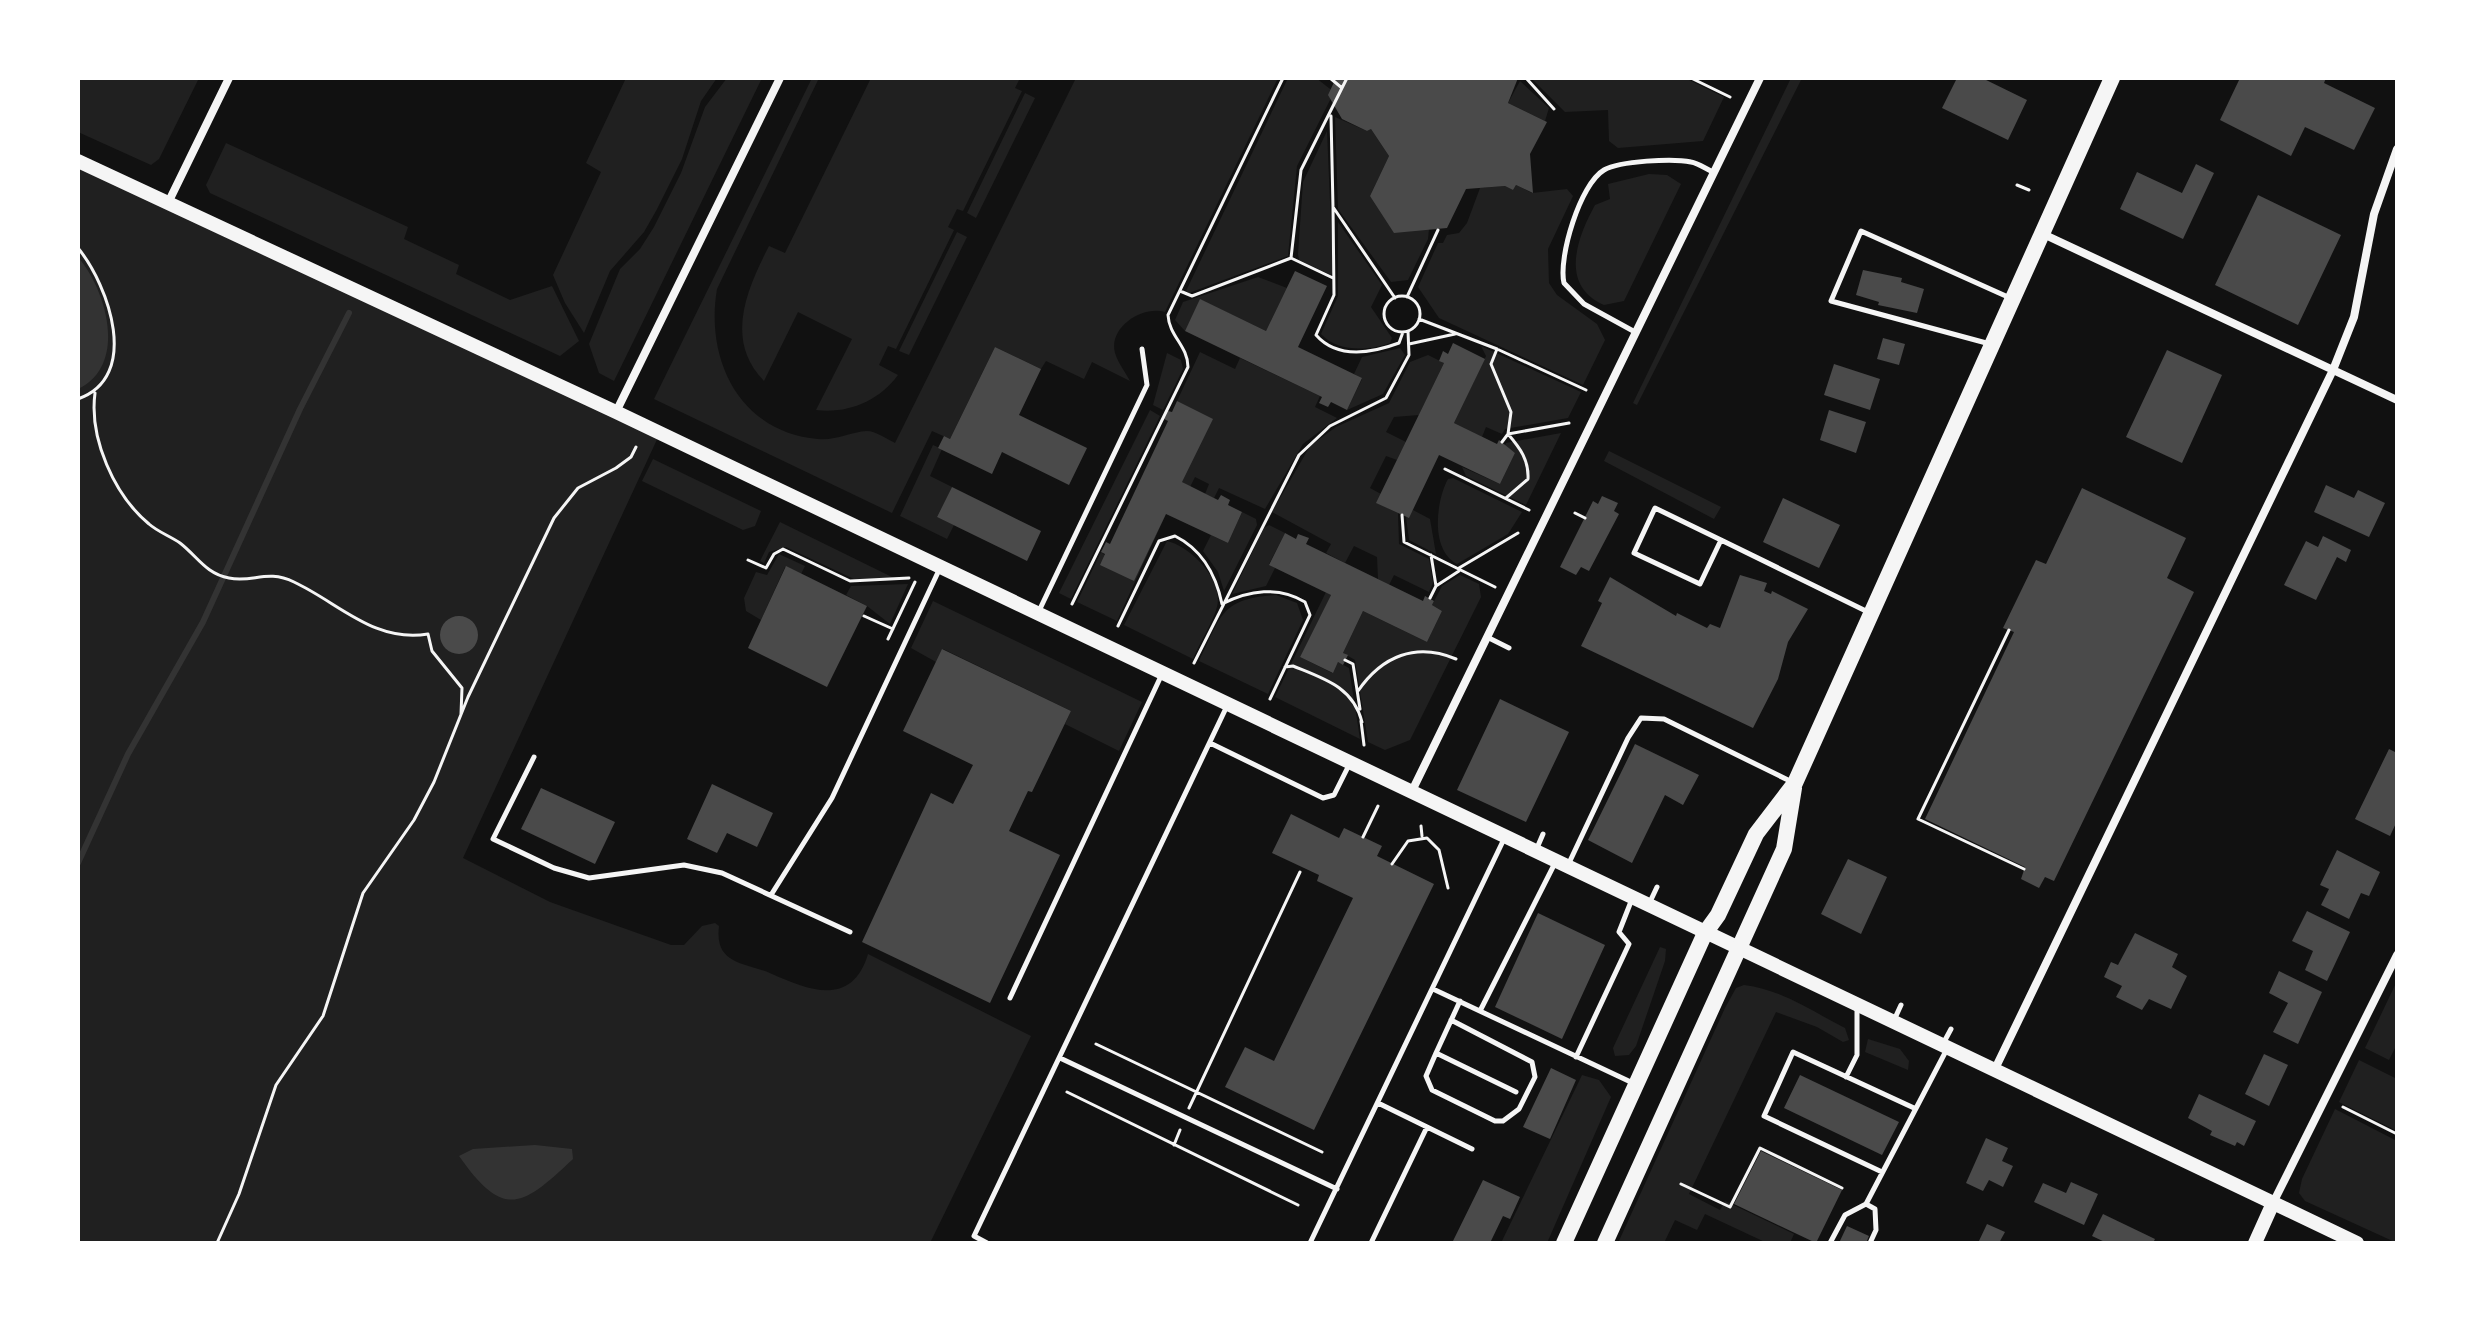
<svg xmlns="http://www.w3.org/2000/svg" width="2475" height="1321" viewBox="0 0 2475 1321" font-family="Inter,sans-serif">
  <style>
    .green { fill: #202020 }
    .water { fill: #333 }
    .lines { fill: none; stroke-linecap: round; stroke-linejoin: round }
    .stream { stroke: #333; stroke-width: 6 }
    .building { fill: #4a4a4a }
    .path { stroke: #f5f5f5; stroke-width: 3 }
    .service { stroke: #f5f5f5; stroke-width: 5 }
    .minor { stroke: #f5f5f5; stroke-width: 8 }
    .tertiary { stroke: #f5f5f5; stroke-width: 14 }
    .secondary { stroke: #f5f5f5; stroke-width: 16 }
  </style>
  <rect width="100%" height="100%" fill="#111"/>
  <path class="green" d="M78 78H199L159 159 151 165 78 132Z
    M626 78H717L701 101 682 159 656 211 644 232 610 271 584 333 565 303 553 275 601 172 586 163Z
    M727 78H762L614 381 599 373 589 344 620 269 640 249 654 227 681 173 705 107Z
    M812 78H819L717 289C705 359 739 432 818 439 835 441 850 432 867 431 875 431 887 439 895 443L1076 78H1278L1165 312C1143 305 1108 327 1115 353 1118 363 1126 373 1130 381L1092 362 1084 379 1046 361 1041 369 995 347 950 439 932 431 892 513 654 399Z
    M871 78H1020L1015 88 1022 91 963 211 957 209 948 227 954 230 896 349 888 346 879 365 898 375C879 401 848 414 816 410L852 339 798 312 764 381C724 340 747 289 769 246L785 253Z
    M1288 78H1316L1334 92 1297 166 1288 256 1189 293 1186 291Z
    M1531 78H1685L1724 97 1703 141 1618 148 1609 141 1608 110 1565 112Z
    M1791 78H1802L1637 405 1633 403Z
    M1520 81 1549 108 1545 121 1508 103Z
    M1025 93 1035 98 976 218 967 213Z
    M1335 117 1367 131 1371 129 1389 156 1370 196 1429 229 1428 239 1408 280 1391 282 1338 209Z
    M1327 131 1333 272 1331 275 1299 260 1298 254 1303 182Z
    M226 143 408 227 404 239 459 265 456 274 510 300 552 286 579 341 560 356 210 193 206 185Z
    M78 161 660 433 463 858 550 902 671 945H684L702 926 715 923 719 926C714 966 747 962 772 974 808 990 852 1008 868 954L1031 1036 930 1243H78Z
    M1649 174 1667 175 1681 184 1624 301 1604 305C1559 285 1577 238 1595 205L1610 199 1608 184Z
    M1516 185 1532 193 1567 189 1573 196 1548 249 1549 283 1557 295 1597 324 1605 340 1583 385 1439 318 1418 287 1438 243H1443L1447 235 1459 233 1467 223 1480 188 1505 186 1513 190Z
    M1338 222 1382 285 1371 307 1392 338 1390 343C1369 351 1337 352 1321 334L1338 296Z
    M957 232 967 237 909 355 899 351Z
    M1258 277 1287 288 1266 331 1201 300 1185 331 1175 320 1183 302Z
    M1481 346 1581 392 1568 418 1505 429 1502 434 1486 427 1482 437 1454 423 1486 356Z
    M1400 348 1405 355 1383 394 1347 410 1362 379 1354 374 1362 357Z
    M1200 352 1235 369 1240 358 1320 396 1315 407 1337 418 1303 444 1265 509 1219 488 1214 498 1205 494 1209 484 1195 477 1190 487 1182 482 1177 401Z
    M1167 353 1181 360 1183 369 1163 410 1153 405Z
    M1428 355 1444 363 1419 415 1394 417 1386 432 1406 442 1397 460 1386 456 1370 488 1381 494 1377 503 1398 513 1399 544 1429 559 1433 583 1429 592 1394 575 1389 585 1378 579 1377 557 1354 546 1345 563 1326 553 1331 544 1272 512 1310 446 1336 427 1389 403 1410 362Z
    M1150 410 1160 416 1071 599 1059 593Z
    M1561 433 1526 505 1466 476 1462 467 1500 484 1515 453 1504 447 1506 443Z
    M933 445 942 449 930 476 952 487 937 517 954 525 947 539 900 516Z
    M1609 451 1721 507 1714 519 1604 461Z
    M653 459 761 511 755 526 743 530 642 481Z
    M1453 478 1522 512 1508 534 1457 564C1430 550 1436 501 1448 479Z
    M1413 510 1430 519 1436 554 1409 540 1406 517Z
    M1242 512 1256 519 1257 525 1224 591 1218 572 1203 551 1211 535 1228 543Z
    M1166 514 1117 621 1077 602 1101 552 1134 580Z
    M780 522 894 578 854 579 786 547 769 552 764 563 760 561Z
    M1269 525 1285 533 1269 564 1275 568 1266 586 1232 594 1264 528Z
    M1167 541C1190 546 1224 580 1217 607 1212 624 1200 642 1193 659L1124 625Z
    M779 554 805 566 801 574 785 567 761 620 746 611 744 598 756 572 767 575Z
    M1460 575 1479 584 1481 597 1410 740 1385 750 1368 742 1355 660 1343 653 1363 611 1427 642 1442 611 1432 605 1442 586Z
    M908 584 890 624 867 606 846 595 851 586Z
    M1326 592 1331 595 1300 657 1332 673 1338 662 1349 668 1360 739 1275 697Z
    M1276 595 1297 603 1303 620 1268 694 1199 661C1222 615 1220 599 1276 595Z
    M933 601 1142 702 1119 751 1065 724 1071 711 943 649 936 662 911 648Z
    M1660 947 1666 949 1665 961 1636 1046 1629 1055 1615 1056 1613 1048Z
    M2397 981V1044L2389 1060 2365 1048Z
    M1744 985C1783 990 1811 1011 1845 1028L1849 1040 1843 1042 1817 1027 1776 1012 1689 1194 1720 1210 1725 1201 1794 1234 1790 1243H1767L1705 1214 1697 1230 1675 1220 1664 1243H1618L1725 1008 1736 988Z
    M1868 1039 1900 1049 1909 1061 1908 1070 1865 1052Z
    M2359 1060 2397 1079V1131L2339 1102Z
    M1582 1075 1599 1080 1611 1097 1547 1243H1501Z
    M2335 1109 2397 1141V1243L2305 1201 2299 1193 2302 1179Z"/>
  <path class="water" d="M78 257C107 291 128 365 78 389Z
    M535 1145 572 1149 573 1159C522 1207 504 1220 459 1156L473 1149Z"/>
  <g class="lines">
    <path class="stream" d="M78 863 128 754 203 622 300 409 349 313"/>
  </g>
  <path class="building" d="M1336 78H1518L1508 103 1547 122 1530 154 1533 193 1516 185 1513 190 1505 186 1466 189 1447 228 1394 233 1370 196 1389 156 1371 129 1367 131 1342 119 1328 95Z
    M1957 78H1982L2027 100 2008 140 1942 108Z
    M2240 78H2326L2324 83 2375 108 2354 150 2305 127 2291 156 2220 120Z
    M2196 164 2214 173 2183 239 2120 209 2137 172 2182 193Z
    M2258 195 2341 235 2298 325 2215 285Z
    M1863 270 1902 278 1901 282 1924 289 1917 313 1878 305 1879 302 1856 295Z
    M1295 271 1327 286 1298 347 1362 378 1347 410 1331 402 1328 407 1319 403 1322 397 1185 331 1200 299 1266 331Z
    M1883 338 1905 344 1899 365 1877 359Z
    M1453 343 1485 359 1454 423 1497 444 1499 440 1515 453 1500 484 1439 455 1409 518 1376 503 1444 363 1439 361 1443 351 1448 354Z
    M995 347 1041 369 1019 415 1087 448 1069 485 1002 452 992 474 938 448 944 436 950 439Z
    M2167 350 2222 375 2182 463 2126 437Z
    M1834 364 1880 379 1870 410 1824 395Z
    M1177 401 1213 419 1182 482 1218 500 1221 495 1230 500 1228 505 1242 512 1228 543 1166 514 1134 581 1100 565 1105 554 1101 552 1106 542 1110 544 1168 421 1164 419 1168 411 1172 412Z
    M1829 410 1866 422 1856 453 1820 440Z
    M2326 485 2354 498 2358 490 2385 503 2369 537 2314 512Z
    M952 487 1041 531 1027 561 937 517Z
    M2082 488 2186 538 2167 578 2194 592 2054 881 2045 877 2039 888 2021 879 2025 867 1925 819 2014 632 2003 628 2036 560 2046 564Z
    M1602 496 1618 503 1614 511 1619 514 1589 571 1581 567 1576 575 1560 567 1593 501 1598 504Z
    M1783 498 1840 525 1819 568 1763 542Z
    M1285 533 1296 539 1298 534 1309 538 1306 544 1423 601 1425 596 1434 601 1432 605 1442 611 1427 642 1363 611 1343 653 1348 655 1343 665 1338 662 1333 673 1300 657 1331 595 1269 565Z
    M2323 536 2351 550 2346 562 2337 557 2316 600 2284 585 2306 541 2318 547Z
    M786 566 867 606 827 687 748 648Z
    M1740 575 1767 583 1764 591 1771 594 1772 591 1808 609 1788 642 1778 679 1753 728 1581 646 1602 603 1598 601 1610 577 1676 616 1677 613 1707 628 1710 624 1720 628Z
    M440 635a19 19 0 1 1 38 0a19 19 0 1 1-38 0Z
    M942 649 1071 711 1032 792 1028 791 1009 831 1060 855 990 1003 862 942 931 793 953 804 973 765 903 731Z
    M1500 699 1569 732 1526 822 1457 790Z
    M1635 744 1699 775 1683 805 1665 795 1632 863 1588 840Z
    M2389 749 2397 753V821L2390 836 2355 819Z
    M712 784 773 813 757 847 727 833 717 853 687 839Z
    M541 788 615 822 595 864 521 829Z
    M1291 814 1339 838 1344 828 1382 846 1377 856 1434 884 1314 1130 1225 1087 1245 1047 1274 1061 1353 898 1317 881 1319 875 1272 853Z
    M2337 850 2380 872 2369 896 2361 893 2349 919 2321 905 2329 889 2320 885Z
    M1848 859 1887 877 1861 934 1821 914Z
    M2307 911 2350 932 2327 981 2305 970 2313 951 2292 941Z
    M1538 913 1605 945 1562 1039 1495 1007Z
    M2135 933 2178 954 2172 967 2187 976 2171 1009 2149 999 2142 1010 2116 997 2122 986 2104 977 2111 962 2118 965Z
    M2279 971 2322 992 2298 1044 2273 1032 2288 1003 2269 993Z
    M2264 1054 2288 1065 2269 1106 2245 1094Z
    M1551 1068 1576 1080 1550 1139 1523 1127Z
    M1800 1075 1899 1122 1882 1155 1784 1108Z
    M2199 1094 2256 1121 2244 1146 2237 1142 2235 1146 2210 1135 2212 1131 2188 1118Z
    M1986 1138 2008 1148 2002 1161 2013 1166 2003 1187 1989 1180 1983 1191 1966 1183Z
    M1761 1151 1842 1190 1816 1243 1734 1204Z
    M1483 1180 1520 1197 1510 1219 1503 1216 1490 1243H1452Z
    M2071 1182 2098 1194 2084 1225 2034 1202 2043 1183 2066 1193Z
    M2103 1214 2155 1239 2153 1243H2107L2092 1236Z
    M1987 1224 2005 1232 1999 1243H1978Z
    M1847 1226 1869 1236 1866 1243H1839Z"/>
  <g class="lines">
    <path class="path" d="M1330 78 1342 88
      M1526 78 1554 109
      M1691 78 1730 97
      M1331 116 1333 207 1395 298
      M2017 185 2029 190
      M1333 207 1334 295 1316 335C1337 359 1372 353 1399 343L1403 332
      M78 248C109 286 141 377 78 399
      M1291 258 1333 278
      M1180 291 1192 296 1291 258 1301 170 1347 78
      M1384 314a18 18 0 1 1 36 0a18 18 0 1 1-36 0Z
      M1407 297 1438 230
      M1419 319 1497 349 1586 390
      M1409 344 1455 334
      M1497 349 1491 364 1511 412 1508 434C1520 448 1529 460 1528 479L1506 498
      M95 393C89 438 114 495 149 524 158 532 170 536 180 543 197 556 206 574 229 578 253 583 267 569 294 582 339 603 374 643 428 634L432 651 462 688 461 714
      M1502 442 1508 434 1569 423
      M1445 469 1529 510
      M1575 513 1585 518
      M1402 515 1404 542 1495 587
      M748 560 766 568 774 554 783 549 850 581 909 578
      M1459 568 1518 533
      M1436 586 1459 571
      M1430 598 1436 586 1431 555
      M1072 604 1188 367C1188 346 1169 336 1168 315L1283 78
      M864 616 893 629
      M1118 626 1159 541 1175 536C1203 550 1216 575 1222 604 1249 590 1279 586 1305 602L1310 615 1270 699
      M2009 630 1918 819 2024 869
      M888 639 915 582
      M1345 660 1353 664 1360 709
      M1194 663 1299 455 1330 426 1386 398 1409 355 1408 331
      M1285 667 1293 666C1325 679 1353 687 1362 722
      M1358 691C1382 656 1416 642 1456 659
      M1361 721 1364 745
      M1421 826 1422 836
      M1363 837 1378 806
      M1392 864 1408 841 1427 838 1439 850 1448 888
      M1096 1044 1322 1152
      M1067 1092 1298 1205
      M2343 1107 2397 1134
      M1189 1108 1300 872
      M1174 1145 1180 1130
      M1681 1184 1730 1207 1760 1148 1842 1188
      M217 1243 239 1194 276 1085 323 1016 363 893 414 820 434 782 468 697 554 518 578 488 616 468 631 457 636 447"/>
    <path class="service" d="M1635 332 1584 304 1564 283C1558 258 1580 184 1604 170 1620 161 1673 158 1691 162 1698 163 1706 169 1713 172
      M1990 344 1831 301 1861 231 2008 297
      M1655 508 1721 540 1700 584 1634 553Z
      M1721 540 1870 613
      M1038 613 1147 385 1142 349
      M1487 637 1509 648
      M1210 743 1323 798 1334 795 1349 765
      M534 757 493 839 554 868 589 878 684 865 722 873 850 932
      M1537 848 1543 834
      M1569 863 1628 738 1641 718 1664 719 1790 781
      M771 895 832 798 940 568
      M1649 904 1657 887
      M1433 989 1635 1084
      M1010 998 1162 674
      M1460 1001 1436 1053 1516 1092
      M1480 1011 1555 863
      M1895 1018 1901 1005
      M1944 1042 1951 1029
      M1436 1053 1426 1076 1432 1090 1495 1121H1503L1519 1109 1535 1077 1532 1062 1451 1020
      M1576 1057 1629 944 1619 932 1632 899
      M1060 1058 1337 1189
      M1846 1077 1857 1055V1007
      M1378 1103 1472 1149
      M1882 1172 1764 1116 1793 1052 1914 1108
      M1866 1204 1875 1209 1876 1230 1870 1243
      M987 1243 974 1236 1227 706
      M1310 1243 1504 839
      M1371 1243 1427 1127
      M1830 1243 1845 1215 1866 1204 1947 1049"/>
    <path class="minor" d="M168 203 229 78
      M2041 233 2397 400
      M616 412 780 78
      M1411 793 1760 78
      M1994 1071 2333 370 2354 317 2374 214 2397 149
      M2273 1203 2397 955"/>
    <path class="tertiary" d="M78 161 616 412 2357 1243
      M2255 1243 2273 1203"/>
    <path class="secondary" d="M1564 1243 1705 933 1718 915 1756 834 1795 783 2112 78
      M1605 1243 1784 849 1794 788"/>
  </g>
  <rect width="2475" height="1321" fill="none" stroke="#ffffff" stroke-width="160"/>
</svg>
